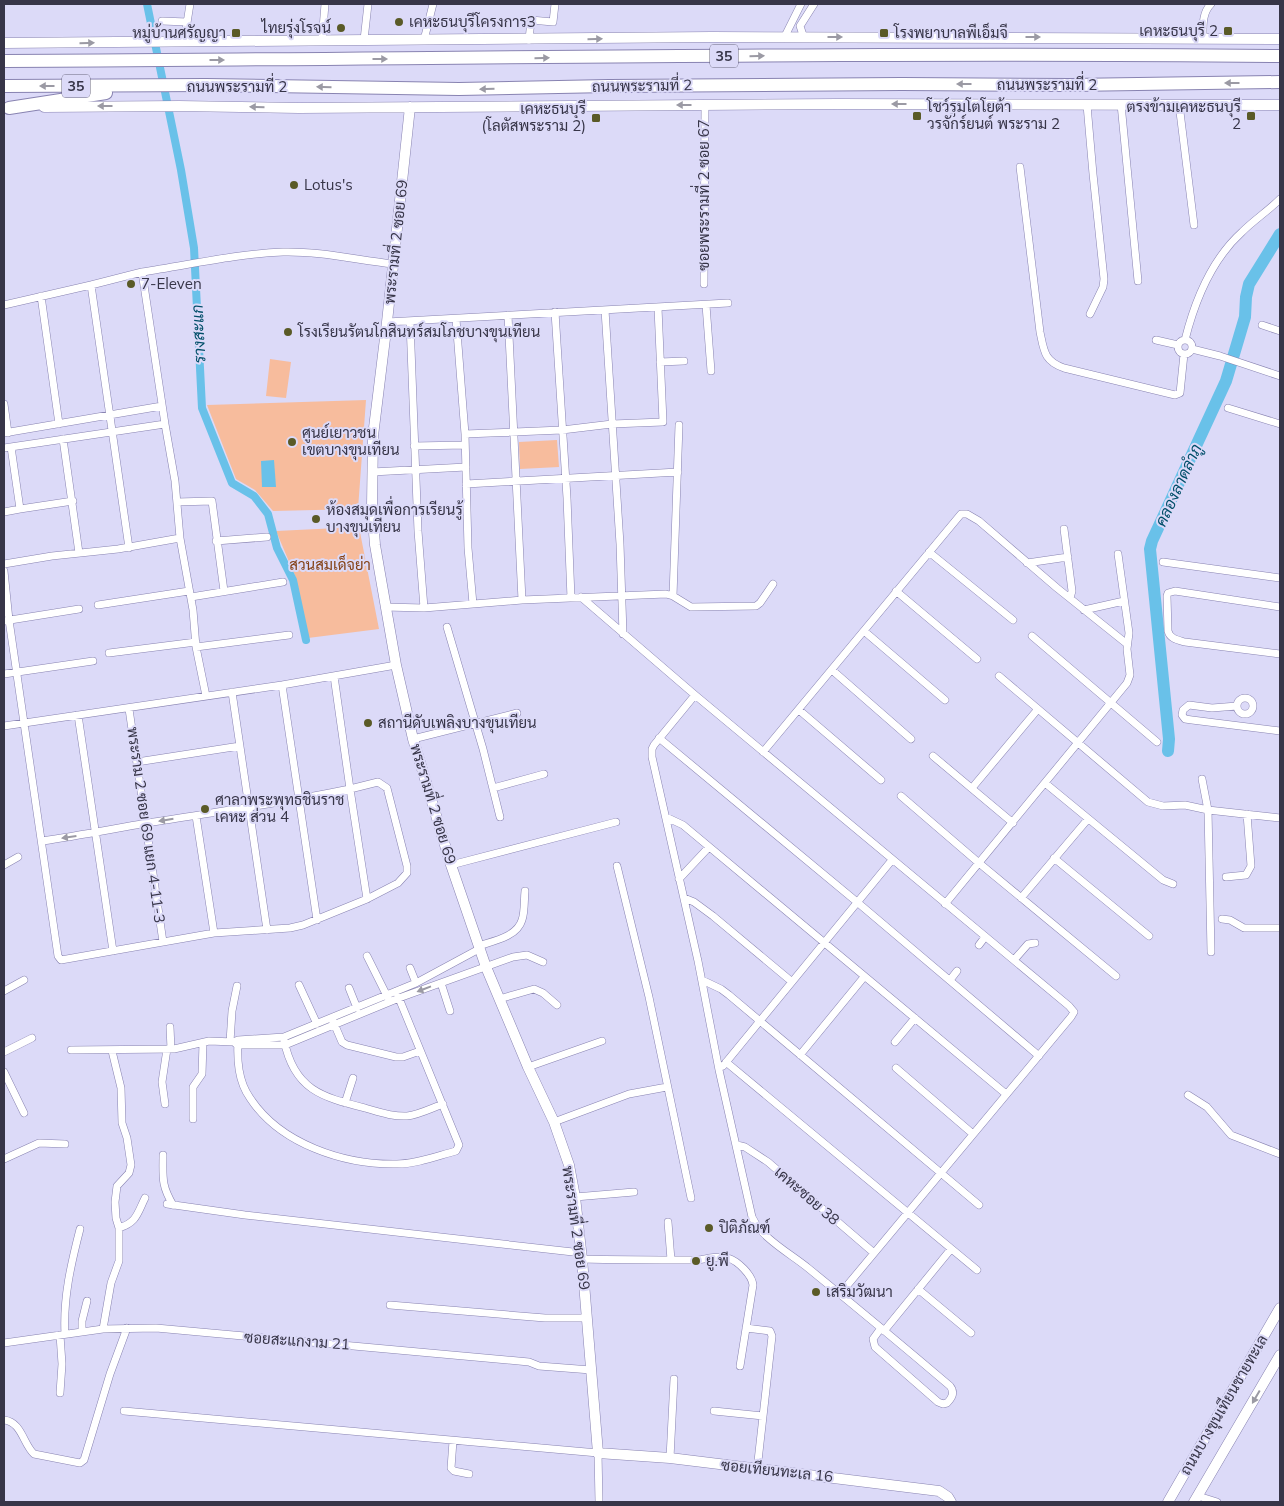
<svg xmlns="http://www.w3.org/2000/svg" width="1284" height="1506" viewBox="0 0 1284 1506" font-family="Mulish,Sarabun,sans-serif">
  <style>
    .green { fill: #f7bc9d }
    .water { fill: #69c1e9 }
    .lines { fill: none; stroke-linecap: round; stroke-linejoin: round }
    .canal { stroke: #69c1e9; stroke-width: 8 }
    .river { stroke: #69c1e9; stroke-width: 12 }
    .street-casing { stroke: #8883b1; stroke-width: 8 }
    .secondary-casing { stroke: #8883b1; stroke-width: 11 }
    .highway-casing { stroke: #8883b1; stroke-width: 14 }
    .street { stroke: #fff; stroke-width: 7 }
    .secondary { stroke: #fff; stroke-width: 10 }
    .highway { stroke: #fff; stroke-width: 12 }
    .oneway { fill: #9b9aa4 }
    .poi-dot { fill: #5a5a27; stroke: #dcdaf8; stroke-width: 2 }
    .labels { text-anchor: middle; stroke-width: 4; stroke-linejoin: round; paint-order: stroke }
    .shield { fill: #dcdaf8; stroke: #68667d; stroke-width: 1 }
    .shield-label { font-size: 14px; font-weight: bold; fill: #373548 }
    .poi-label { font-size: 15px; fill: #373548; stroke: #dcdaf8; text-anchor: start }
    .street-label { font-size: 15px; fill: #373548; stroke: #dcdaf8 }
    .park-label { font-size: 15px; fill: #844116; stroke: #dcdaf8 }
    .water-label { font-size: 16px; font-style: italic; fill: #004e69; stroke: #dcdaf8 }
  </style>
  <rect width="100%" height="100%" fill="#dcdaf8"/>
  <path class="green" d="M270 359 291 362 286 398 266 396Z
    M366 400 358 509 273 511 255 490 236 479 207 405Z
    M557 440 559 467 520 469 519 442Z
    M359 527 379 629 308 638 296 578 276 531Z"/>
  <path class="water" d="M274 460 276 487H262L261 461Z"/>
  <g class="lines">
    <path class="canal" d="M147 4 181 170 194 248 202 408 232 483 254 496 268 514 277 548 293 580 306 640"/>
    <path class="river" d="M1168 751 1169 739 1150 549 1152 541 1226 381 1245 317 1246 297 1249 284 1280 234"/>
    <g class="street-casing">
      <path id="street" d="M162 21 187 22
        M784 38 801 4
        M804 38 800 26 814 4
        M1203 38C1203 26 1202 13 1211 4
        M364 40 368 4
        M424 40 433 4
        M529 40 531 20 553 22 555 4
        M322 41 325 4
        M184 42 190 4
        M1121 104 1138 281
        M1179 104 1194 225
        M1087 105 1093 174 1104 279 1103 287 1090 314
        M1020 167 1040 332C1044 351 1044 361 1064 368L1175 395 1180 393 1184 354
        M142 272C189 265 235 254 283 252 319 251 357 260 393 264
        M704 284 705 105
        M91 285 129 548
        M41 296 59 424
        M4 305 91 285 142 272 165 424 175 481 180 538 193 610 196 647 206 696
        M706 305 711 371
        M605 310 620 544 623 634
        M555 312 567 498 571 598
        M508 315 522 600
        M456 319 465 434 468 548 473 604
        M387 322 728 303
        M410 322 418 531 424 608
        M1262 325 1280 331
        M1178 347a7 7 0 1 1 14 0a7 7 0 1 1-14 0Z
        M1156 340 1178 345
        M1185 340C1195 300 1211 260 1242 232 1254 220 1268 211 1280 199
        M1192 349 1220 356 1280 376
        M660 362 684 361
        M4 404 8 433
        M1228 408 1280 424
        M4 433 162 406
        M465 434 562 430 612 424 663 422 658 308
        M63 439 79 553
        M414 446 465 445
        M4 448 165 424
        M372 472 466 467
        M466 484 678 472
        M177 502 212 501 224 591
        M20 509 73 501
        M4 512 20 509 11 447
        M1064 529 1072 591 1070 598
        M216 541 267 537
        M929 552 1013 620
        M1163 562 1280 578
        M1027 563 1068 557
        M4 564 52 556 118 549 180 538
        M4 571 9 620 58 956 61 960 214 933 290 928 303 925 367 899 398 883 407 873V866L387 788 378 782 350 789 334 676
        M896 591 977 659
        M673 596 679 425
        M191 597 283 582
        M581 597 695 695 1069 1006 1074 1012 1071 1017 840 1294
        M98 605 189 591
        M385 607 424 608 522 600 666 594 673 596 691 607 756 606 760 603 773 584
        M1280 607 1175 591 1168 593 1167 596 1168 631C1170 639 1178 640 1185 642L1280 654
        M1084 610 1124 601
        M4 621 79 609
        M447 627 483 749 500 817
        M864 631 945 700
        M1032 636 1157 742
        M196 647 289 635
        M109 653 196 642
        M832 670 911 739
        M4 674 93 661
        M999 676 1148 802 1163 806 1185 805 1208 810 1280 818
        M282 685 317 920
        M232 692 267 930
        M695 695 654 745 652 749V757L698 961 719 1070 752 1217C761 1238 791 1254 808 1268 856 1307 903 1346 950 1386 955 1392 952 1398 947 1403L943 1404 938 1402 875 1347 873 1339 881 1328
        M1237 706a8 8 0 1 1 16 0a8 8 0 1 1-16 0Z
        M1237 706 1212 708 1189 705 1183 710 1182 715 1185 719 1192 720 1280 731
        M129 709 163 942
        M799 710 881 780
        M78 715 113 951
        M4 726 282 685 396 665
        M659 738 857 902 1039 1056
        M413 739 517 713
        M763 752 961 514H967L979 521 1057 588 1127 644
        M933 756 1013 823
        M137 762 240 746
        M1202 779 1208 810 1211 952
        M1045 783 1163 880 1173 884
        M493 788 544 774
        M972 788 1038 709
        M901 796 979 863 1116 976
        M196 816 214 933
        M666 817 683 825 1006 1094
        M42 841C77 836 112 829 147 823 215 812 283 803 350 789L367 899
        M1054 858 1149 936
        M4 865 18 857
        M451 865 616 822
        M617 866 649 997 691 1198
        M1226 877 1246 875 1251 866 1247 814
        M679 879 709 847
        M684 898 694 902 713 916 791 981
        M1021 898 1088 819
        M945 904 1127 683 1130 675 1127 649 1129 633 1118 554
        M1222 919 1230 920 1244 928H1280
        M979 945 985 937
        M478 946C493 941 517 937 522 920 525 911 524 900 525 891
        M367 956 388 998
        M1014 960 1028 944 1035 943
        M410 968 416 983
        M702 980 721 989 729 995 979 1205
        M950 980 957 971
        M441 983 450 1011
        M299 985 317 1024
        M349 988 357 1008
        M4 991 24 980
        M499 999 534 989 543 993 557 1005
        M333 1021 342 1042 347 1045 396 1057H403L420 1051
        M170 1027 171 1049
        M238 1040C237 1060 238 1081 250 1098 280 1144 344 1165 397 1164 417 1164 437 1156 456 1151L459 1145 396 991
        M284 1040C294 1090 322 1097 365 1108 379 1112 393 1117 407 1116 418 1115 432 1108 443 1104
        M230 1042 232 1011 237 986
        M895 1042 915 1018
        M236 1044 238 1045H285L399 998 513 957 527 955 543 962
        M71 1050 174 1049 209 1041 234 1042 238 1040 284 1037 416 983 479 949
        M4 1052 32 1038
        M800 1055 864 977
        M726 1062 977 1270
        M723 1066 892 860
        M528 1067 602 1041
        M896 1068 973 1134
        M4 1072 24 1113
        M1188 1095 1207 1107 1231 1135 1280 1154
        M345 1103 353 1078
        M165 1104 162 1082 167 1049
        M193 1119V1087L202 1074 203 1043
        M554 1122 629 1094 667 1087
        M737 1145 745 1147 768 1162 874 1253
        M163 1155C163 1177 161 1185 173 1205
        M4 1159 39 1143 65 1144
        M575 1197 634 1192
        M167 1204 245 1215 582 1253
        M668 1222 671 1260
        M119 1228C137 1222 137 1214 145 1198
        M582 1259C621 1260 659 1260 698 1260 706 1259 720 1255 728 1258 738 1261 752 1275 753 1285L740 1366
        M918 1289 971 1333
        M390 1305 545 1318H587
        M746 1328 770 1331 772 1336 757 1470
        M103 1329 111 1283 119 1261V1228L116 1218 115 1202 117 1186 129 1173 131 1165 127 1138 122 1123 121 1088 112 1051
        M884 1331 951 1249
        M82 1332V1321L87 1301
        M65 1334C63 1298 71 1264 80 1229
        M4 1343 103 1329 156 1328 529 1362 539 1366 591 1370
        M60 1393 62 1364 60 1335
        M124 1411 598 1453 599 1502
        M714 1411 763 1416
        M4 1420C22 1422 23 1444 34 1454L80 1463 84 1460 110 1374 127 1328
        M453 1441 451 1468 454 1471 469 1474
        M670 1458 674 1379
        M1198 1496 1217 1502"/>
    </g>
    <g class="secondary-casing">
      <path id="secondary" d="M4 43 712 37 1280 39
        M44 107 179 106 299 108 837 104 1280 105
        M410 107 387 322 373 436 372 506 375 545 396 665 413 739 451 865 486 967 528 1067 554 1122 569 1165 575 1197 582 1259 598 1453 670 1458 939 1491 948 1497 951 1502
        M1168 1502 1280 1308
        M1194 1502 1280 1355"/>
    </g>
    <g class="highway-casing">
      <path id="highway" d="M4 61C429 59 855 52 1280 56
        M4 86 206 85 459 89 609 86 902 84 1071 85 1280 82
        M9 108 106 93"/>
    </g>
    <use href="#street" class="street"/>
    <use href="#secondary" class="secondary"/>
    <use href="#highway" class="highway"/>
  </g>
  <defs><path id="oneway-solid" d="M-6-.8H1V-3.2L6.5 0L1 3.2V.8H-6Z" transform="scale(1.25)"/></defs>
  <g class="oneway">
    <use href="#oneway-solid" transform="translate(835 37)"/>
    <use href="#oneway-solid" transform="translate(1033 37)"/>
    <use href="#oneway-solid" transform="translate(595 39) rotate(-1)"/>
    <use href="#oneway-solid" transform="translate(87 43) rotate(-1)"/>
    <use href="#oneway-solid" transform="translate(757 56) rotate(-1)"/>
    <use href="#oneway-solid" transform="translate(542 58) rotate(-1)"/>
    <use href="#oneway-solid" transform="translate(380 59)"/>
    <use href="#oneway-solid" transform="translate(217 60)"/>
    <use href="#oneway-solid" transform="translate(1232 83) rotate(180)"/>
    <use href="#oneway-solid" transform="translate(964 84) rotate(-180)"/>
    <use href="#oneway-solid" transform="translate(47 86) rotate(180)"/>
    <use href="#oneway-solid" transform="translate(324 87) rotate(-179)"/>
    <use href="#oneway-solid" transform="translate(487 89) rotate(179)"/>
    <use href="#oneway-solid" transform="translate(899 104) rotate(-180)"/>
    <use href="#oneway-solid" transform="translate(684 105) rotate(180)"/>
    <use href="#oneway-solid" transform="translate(105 106) rotate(180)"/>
    <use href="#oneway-solid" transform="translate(257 107) rotate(-179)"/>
    <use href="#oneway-solid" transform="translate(166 820) rotate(171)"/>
    <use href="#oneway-solid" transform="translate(69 837) rotate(172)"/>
    <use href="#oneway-solid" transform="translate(424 989) rotate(159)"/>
    <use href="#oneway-solid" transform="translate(1256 1397) rotate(120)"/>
  </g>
  <g class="poi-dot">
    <circle cx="399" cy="22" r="5"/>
    <circle cx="341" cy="28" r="5"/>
    <rect x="1223" y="26" width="10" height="10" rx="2.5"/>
    <rect x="231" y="28" width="10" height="10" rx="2.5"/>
    <rect x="879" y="28" width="10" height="10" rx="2.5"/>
    <rect x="912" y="111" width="10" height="10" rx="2.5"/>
    <rect x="1246" y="111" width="10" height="10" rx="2.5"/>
    <rect x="591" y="113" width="10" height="10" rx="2.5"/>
    <circle cx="294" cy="185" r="5"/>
    <circle cx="131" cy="284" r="5"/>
    <circle cx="288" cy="332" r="5"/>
    <circle cx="292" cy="442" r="5"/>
    <circle cx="316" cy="519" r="5"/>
    <circle cx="368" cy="723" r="5"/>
    <circle cx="205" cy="809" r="5"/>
    <circle cx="709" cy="1228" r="5"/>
    <circle cx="696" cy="1261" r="5"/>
    <circle cx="816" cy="1292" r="5"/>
  </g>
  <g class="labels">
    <g class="shield">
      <rect x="710" y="44.5" width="28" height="23" rx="4"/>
      <rect x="62" y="74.5" width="28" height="23" rx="4"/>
    </g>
    <g class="shield-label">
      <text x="724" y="61">35</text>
      <text x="76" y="91">35</text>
    </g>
    <g class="poi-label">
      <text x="409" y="27">เคหะธนบุรีโครงการ3</text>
      <text x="331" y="33" text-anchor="end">ไทยรุ่งโรจน์</text>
      <text x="1218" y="36" text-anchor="end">เคหะธนบุรี 2</text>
      <text x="226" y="38" text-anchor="end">หมู่บ้านศรัญญา</text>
      <text x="894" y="38">โรงพยาบาลพีเอ็มจี</text>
      <text x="927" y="112">โชว์รูมโตโยต้า<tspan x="927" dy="17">วรจักร์ยนต์ พระราม 2</tspan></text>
      <text x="1241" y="112" text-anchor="end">ตรงข้ามเคหะธนบุรี<tspan x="1241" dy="17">2</tspan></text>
      <text x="586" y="114" text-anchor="end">เคหะธนบุรี<tspan x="586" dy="17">(โลตัสพระราม 2)</tspan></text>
      <text x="304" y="190">Lotus's</text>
      <text x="141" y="289">7-Eleven</text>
      <text x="298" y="337">โรงเรียนรัตนโกสินทร์สมโภชบางขุนเทียน</text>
      <text x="302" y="438">ศูนย์เยาวชน<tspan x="302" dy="17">เขตบางขุนเทียน</tspan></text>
      <text x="326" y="515">ห้องสมุดเพื่อการเรียนรู้<tspan x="326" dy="17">บางขุนเทียน</tspan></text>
      <text x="378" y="728">สถานีดับเพลิงบางขุนเทียน</text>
      <text x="215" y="805">ศาลาพระพุทธชินราช<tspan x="215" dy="17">เคหะ ส่วน 4</tspan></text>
      <text x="719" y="1233">ปิติภัณฑ์</text>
      <text x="706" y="1266">ยู.พี</text>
      <text x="826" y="1297">เสริมวัฒนา</text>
    </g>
    <g class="street-label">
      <text x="1047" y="90">ถนนพระรามที่ 2</text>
      <text transform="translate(642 86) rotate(-1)" y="5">ถนนพระรามที่ 2</text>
      <text x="237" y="92">ถนนพระรามที่ 2</text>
      <text transform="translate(704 195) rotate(-90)" y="5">ซอยพระรามที่ 2 ซอย 67</text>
      <text transform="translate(396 242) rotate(-84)" y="5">พระรามที่ 2 ซอย 69</text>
      <text transform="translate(433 804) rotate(73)" y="5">พระรามที่ 2 ซอย 69</text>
      <text transform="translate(146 825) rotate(82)" y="5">พระราม 2 ซอย 69 แยก 4-11-3</text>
      <text transform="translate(807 1196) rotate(41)" y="5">เคหะซอย 38</text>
      <text transform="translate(576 1228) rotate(82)" y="5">พระรามที่ 2 ซอย 69</text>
      <text transform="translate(297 1341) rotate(4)" y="5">ซอยสะแกงาม 21</text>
      <text transform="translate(1224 1405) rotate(-60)" y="5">ถนนบางขุนเทียนชายทะเล</text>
      <text transform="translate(777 1471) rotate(6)" y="5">ซอยเทียนทะเล 16</text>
    </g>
    <g class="park-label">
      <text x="330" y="570">สวนสมเด็จย่า</text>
    </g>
    <g class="water-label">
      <text transform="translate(198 334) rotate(-93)" y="6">รางสะแก</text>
      <text transform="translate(1178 485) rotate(-65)" y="6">คลองลาดลำภู</text>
    </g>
  </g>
  <rect width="1284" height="1506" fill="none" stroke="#373548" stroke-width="10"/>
</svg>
